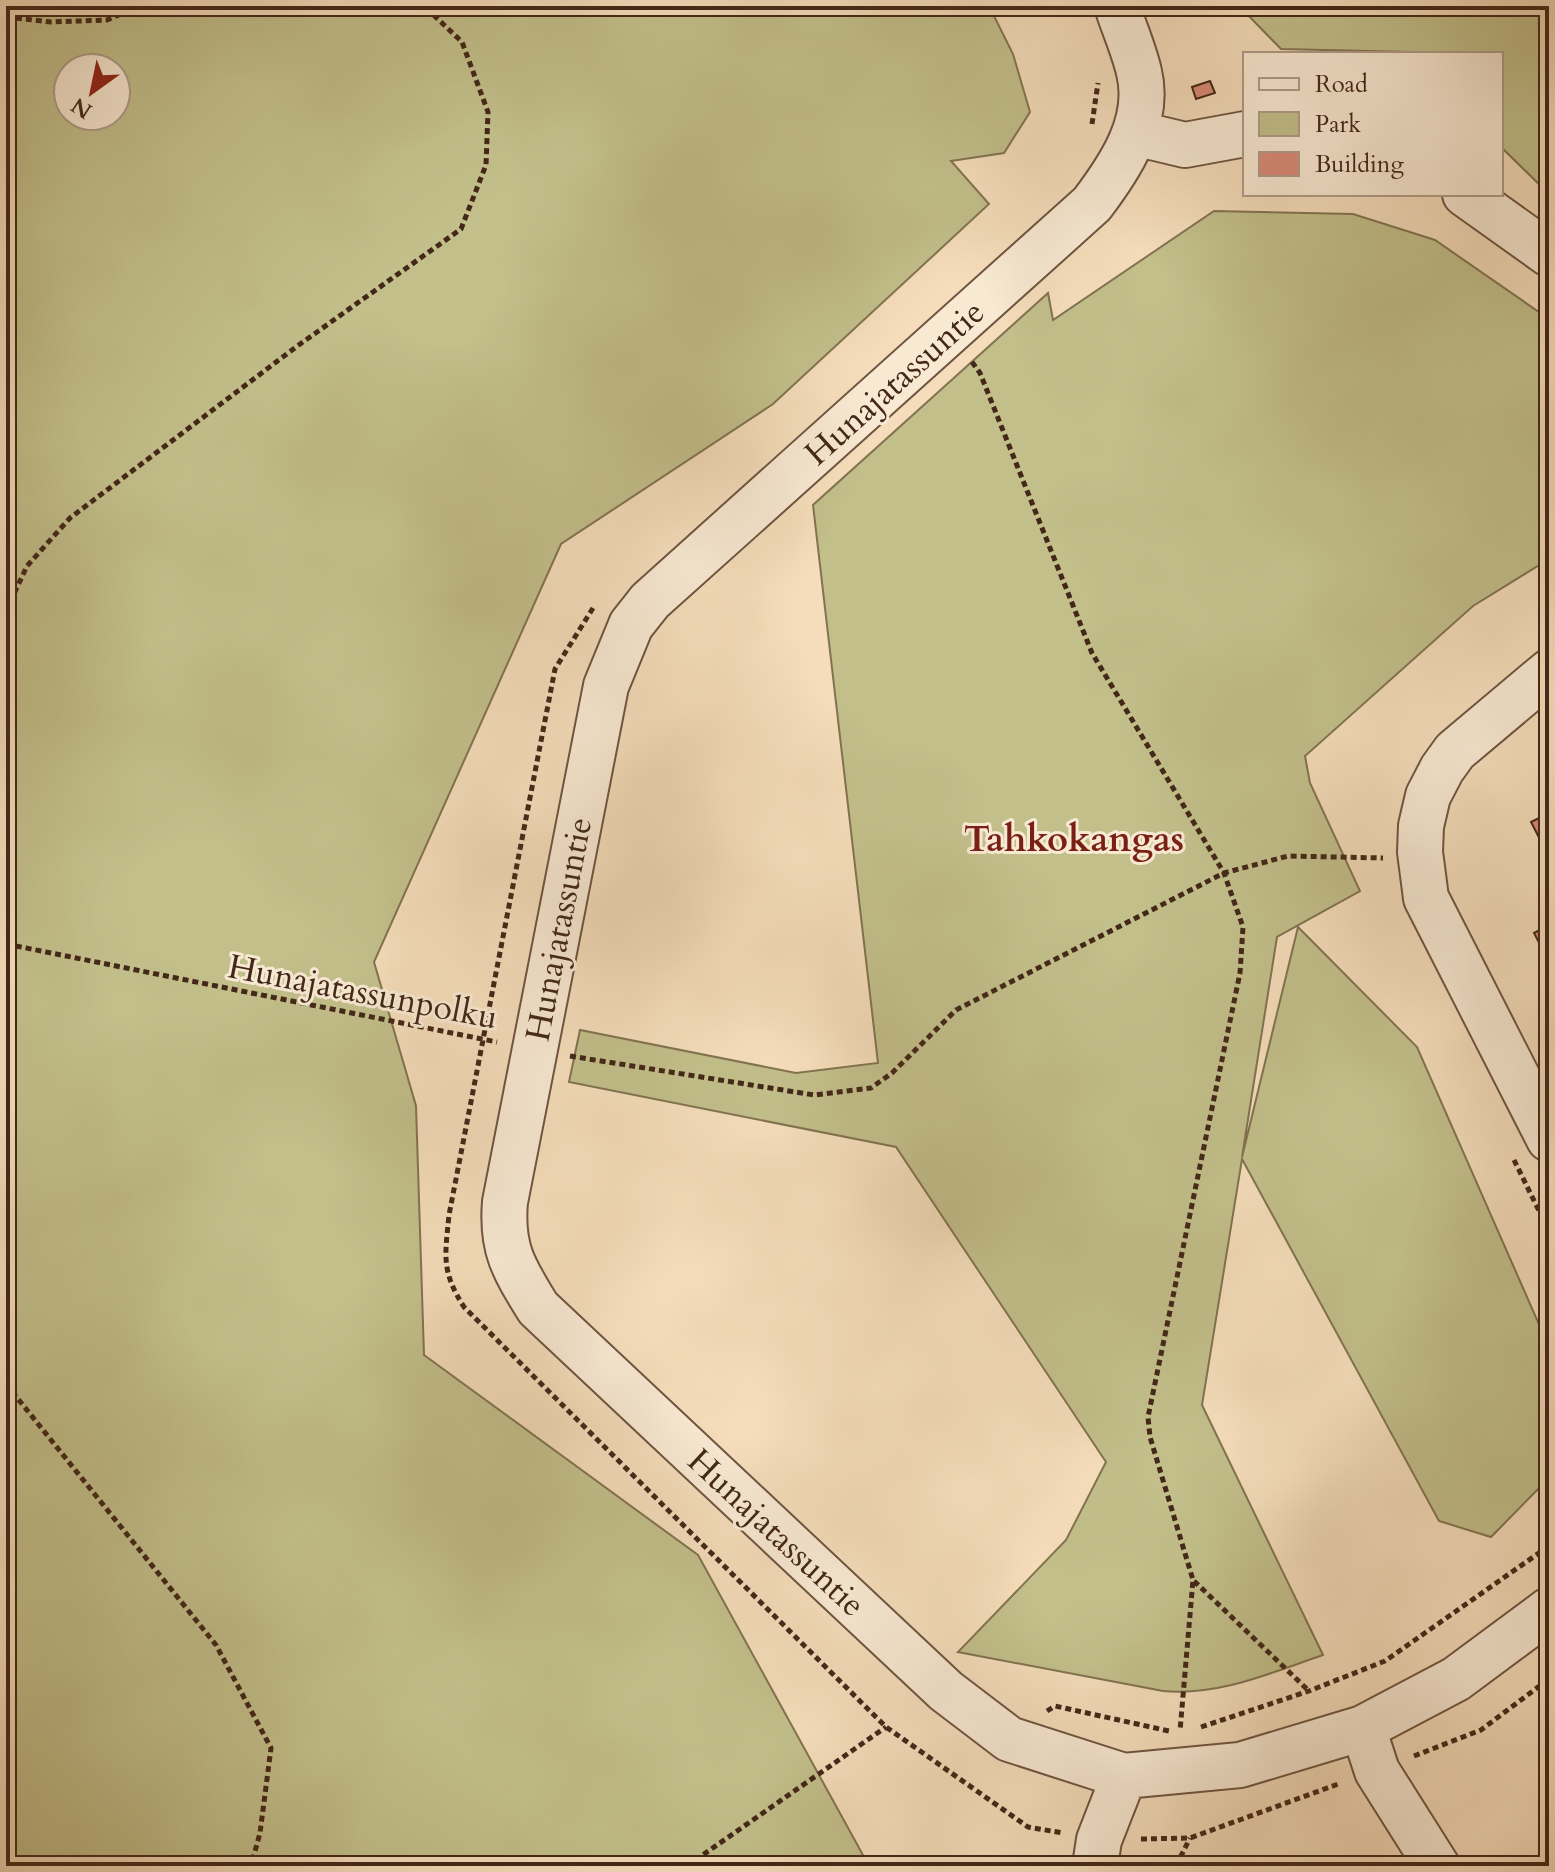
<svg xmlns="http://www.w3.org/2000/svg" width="1555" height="1872" viewBox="0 0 1555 1872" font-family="Cardo,serif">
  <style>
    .green { fill: #c2bf8b; stroke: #827352; stroke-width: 2; fill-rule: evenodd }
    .building { fill: #d88a77; stroke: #432718; stroke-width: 2 }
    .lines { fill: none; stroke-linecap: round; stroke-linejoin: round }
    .minor-casing { stroke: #705441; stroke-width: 48 }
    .path { stroke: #432718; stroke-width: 5; stroke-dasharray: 6 4; stroke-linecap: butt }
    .minor { stroke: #f8e9d3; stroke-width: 44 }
    .labels { text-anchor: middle; stroke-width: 6; stroke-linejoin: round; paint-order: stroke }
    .street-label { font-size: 34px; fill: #432718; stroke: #f8e9d3 }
    .neighbourhood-label { font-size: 36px; font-weight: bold; fill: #7a1f14; stroke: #f8e9d3 }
  </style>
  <rect width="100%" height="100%" fill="#f5ddbb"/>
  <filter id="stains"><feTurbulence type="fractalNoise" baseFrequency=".0025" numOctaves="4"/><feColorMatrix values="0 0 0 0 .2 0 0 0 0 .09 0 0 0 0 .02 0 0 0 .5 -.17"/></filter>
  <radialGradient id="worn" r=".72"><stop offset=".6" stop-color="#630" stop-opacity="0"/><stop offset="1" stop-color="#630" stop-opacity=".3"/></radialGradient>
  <path class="green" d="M6 6H989L1013 54 1030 112 1004 153 951 161 989 204 773 404 561 544 374 962 416 1106 424 1355 698 1555 869 1866H6ZM116 68V116H68V68Z
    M1239 6H1549V194L1501 147V54L1281 49Z
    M1214 211 1353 214 1435 240 1549 319V559L1473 606 1305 756 1310 783 1360 891 1277 937 1242 1157 1298 927 1417 1047 1549 1347V1478L1491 1537 1439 1521 1242 1159 1202 1405 1323 1655C1270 1673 1220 1696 1163 1691L958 1652 1066 1540 1106 1462 896 1147 569 1082 580 1030 796 1073 878 1063 813 505 1048 293 1053 320Z"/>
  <path class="building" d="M1210 81 1215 93 1196 99 1192 87Z
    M1549 813V857L1531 822Z
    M1549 925V962L1534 933Z"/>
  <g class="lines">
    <g class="minor-casing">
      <path id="minor" d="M1117 6C1124 28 1134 50 1139 72 1151 121 1120 167 1092 204L650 601 631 625 606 686 505 1202C501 1249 514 1269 538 1308L946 1691 1009 1739 1124 1776 1240 1765 1363 1728 1456 1679 1549 1610
        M1135 133 1185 145 1245 134
        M1465 194 1549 254
        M1549 672 1455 751 1442 769 1428 796 1421 826 1420 852 1426 898 1549 1139
        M1363 1728 1377 1771 1437 1866
        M1095 1866 1099 1840 1124 1776"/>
    </g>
    <path class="path" d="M6 17 51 22 107 20 130 10 147 12 159 6
      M1092 124 1098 83
      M972 362 980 373 1092 653 1224 873 1243 927 1240 973 1148 1417 1150 1437 1193 1580 1180 1731
      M593 608 555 669 449 1215C445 1256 441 1271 464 1307L886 1727 1028 1827 1063 1833
      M6 611 27 566 70 518 296 347 461 229 486 165 488 112 462 42 424 6
      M6 944 497 1042
      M570 1056 814 1095 871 1088 892 1073 956 1010 1224 873 1288 856 1383 858
      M1514 1160 1549 1231
      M6 1384 216 1645 271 1748 260 1833 251 1866
      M1194 1581 1309 1691
      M1047 1711 1055 1706 1169 1731
      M1201 1727 1309 1691 1385 1661 1549 1546
      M1414 1756 1481 1730 1549 1679
      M1141 1839 1190 1838 1341 1783
      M687 1866 886 1727
      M1176 1866 1190 1838"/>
    <use href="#minor" class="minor"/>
  </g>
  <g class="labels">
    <g class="street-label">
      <text transform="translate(894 382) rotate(-42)" y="12">Hunajatassuntie</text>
      <text transform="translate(558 929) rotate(-79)" y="12">Hunajatassuntie</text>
      <text transform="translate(363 991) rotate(11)" y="12">Hunajatassunpolku</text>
      <text transform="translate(777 1532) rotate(43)" y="12">Hunajatassuntie</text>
    </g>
    <g class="neighbourhood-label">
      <text x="1074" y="851">Tahkokangas</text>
    </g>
  </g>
  <rect width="1555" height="1872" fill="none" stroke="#f5ddbb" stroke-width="32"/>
  <rect x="8" y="8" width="1539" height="1856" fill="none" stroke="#432718" stroke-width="4"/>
  <rect x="16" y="16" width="1523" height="1840" fill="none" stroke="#432718" stroke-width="2"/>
  <rect x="1243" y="52" width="260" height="144" fill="#f8e9d3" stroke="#b09b88" stroke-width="2"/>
  <rect x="1259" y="78" width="40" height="12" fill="#f8e9d3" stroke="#b09b88" stroke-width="2"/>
  <text x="1315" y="92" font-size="24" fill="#432718">Road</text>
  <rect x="1259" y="112" width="40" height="24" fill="#c2bf8b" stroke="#b09b88" stroke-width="2"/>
  <text x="1315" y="132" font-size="24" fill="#432718">Park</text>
  <rect x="1259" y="152" width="40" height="24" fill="#d88a77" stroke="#b09b88" stroke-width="2"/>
  <text x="1315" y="172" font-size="24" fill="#432718">Building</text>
  <g transform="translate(92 92) rotate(213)"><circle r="38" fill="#f8e9d3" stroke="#b09b88" stroke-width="2"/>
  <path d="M0-6L14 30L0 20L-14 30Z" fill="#8f2418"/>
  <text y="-12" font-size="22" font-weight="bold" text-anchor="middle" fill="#432718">N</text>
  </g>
  <rect width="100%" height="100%" filter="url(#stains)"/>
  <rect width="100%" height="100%" fill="url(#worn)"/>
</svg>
